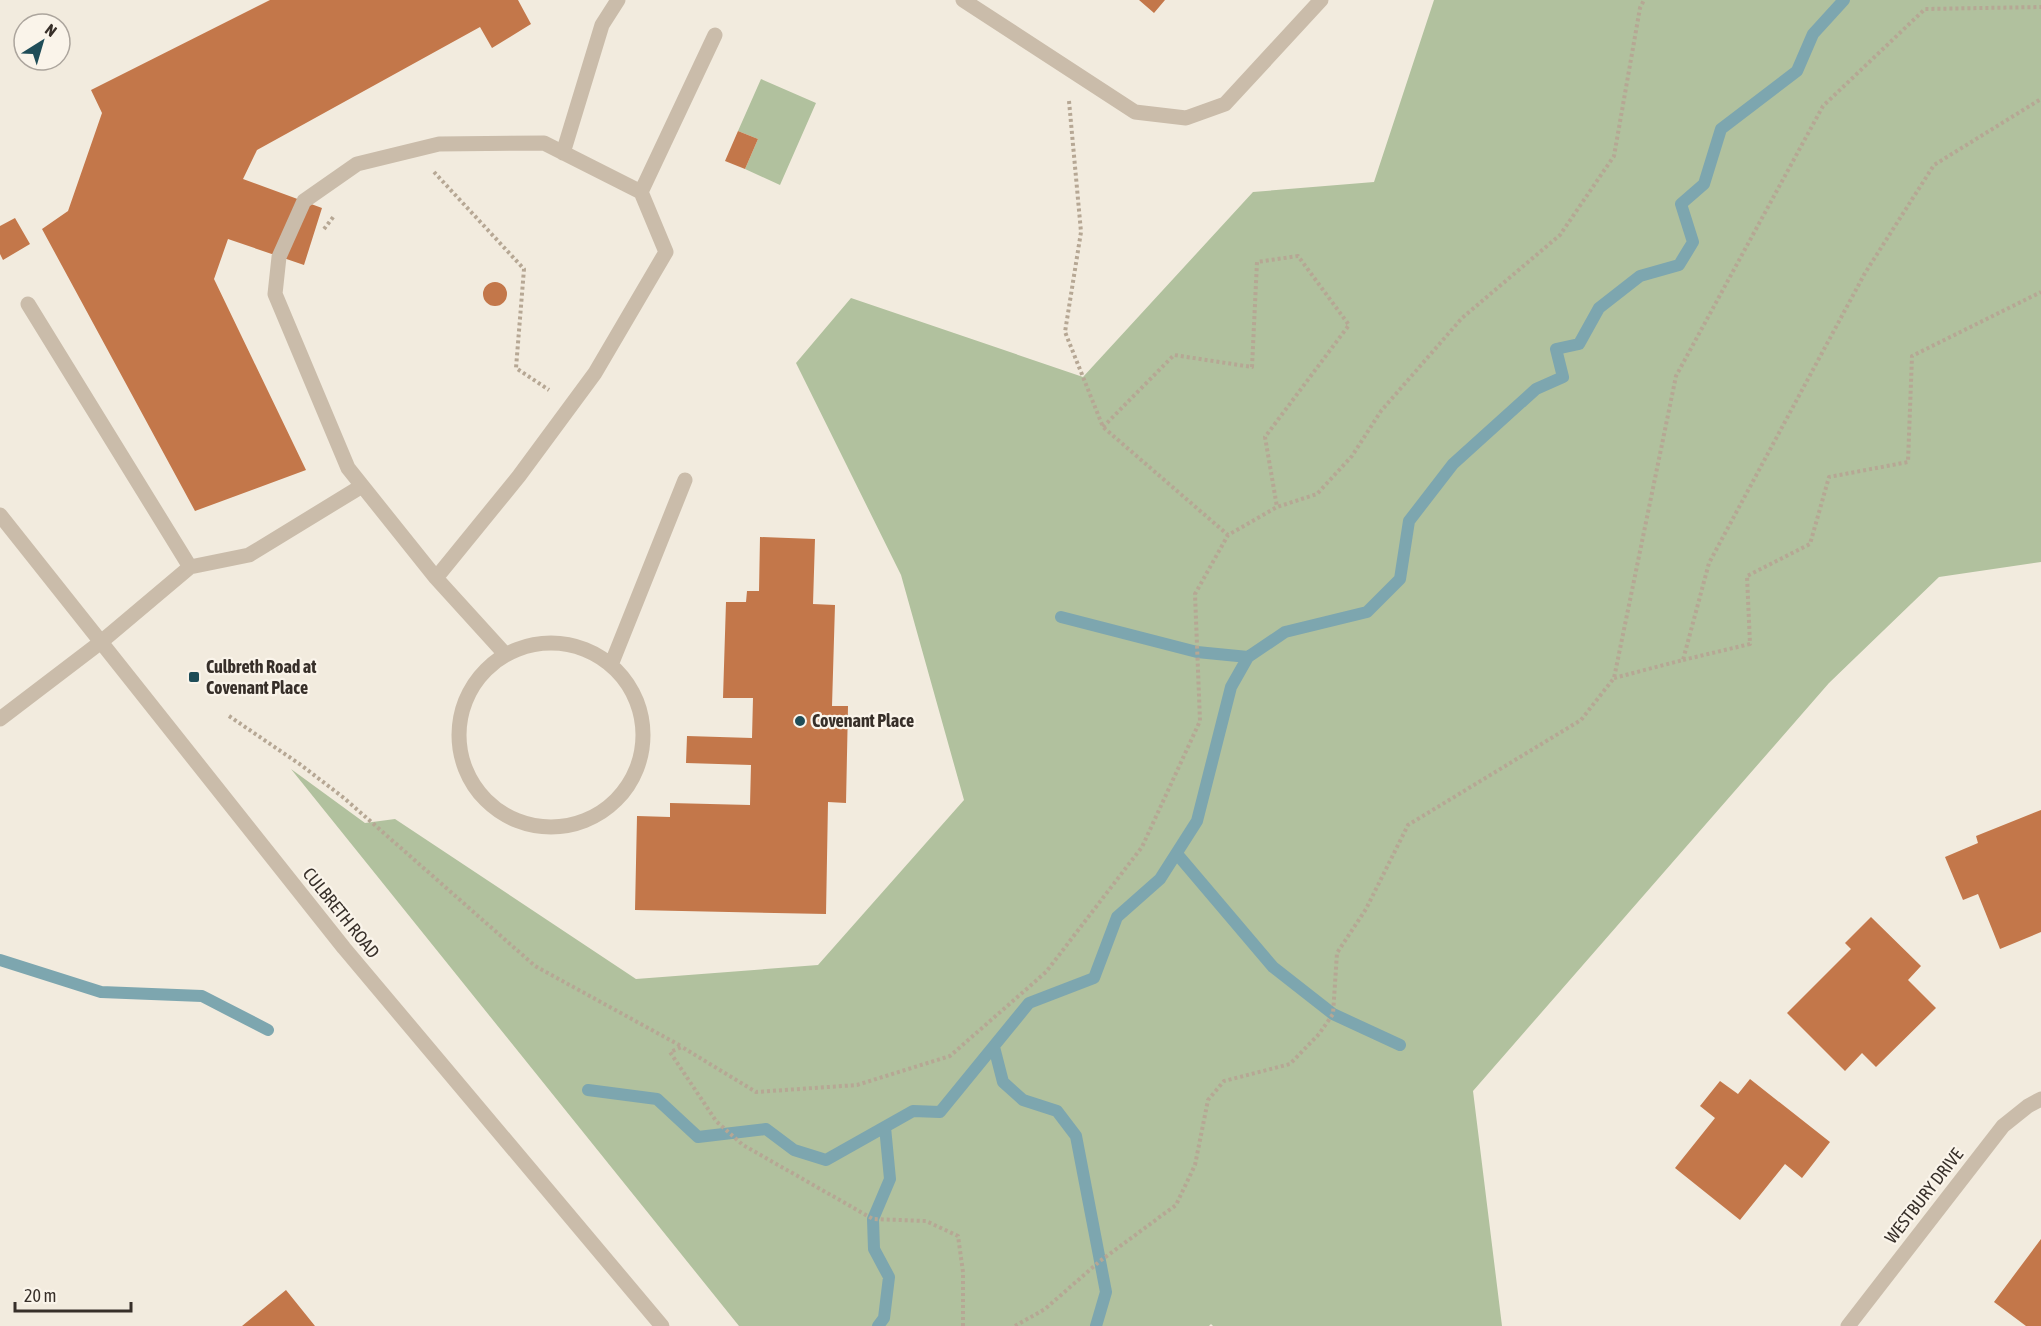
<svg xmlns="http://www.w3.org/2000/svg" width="2041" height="1326" viewBox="0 0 2041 1326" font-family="'Asap Condensed',sans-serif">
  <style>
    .green { fill: #b1c19e }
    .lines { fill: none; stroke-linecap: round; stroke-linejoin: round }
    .stream { stroke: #7da6af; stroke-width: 12 }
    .building { fill: #c3774a }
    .path { stroke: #b6a794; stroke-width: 4; stroke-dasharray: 3 3; stroke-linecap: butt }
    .minor { stroke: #cabcaa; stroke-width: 15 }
    .poi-dot { fill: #1f4d58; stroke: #faf4ea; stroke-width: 2 }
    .labels { text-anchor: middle; stroke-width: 4.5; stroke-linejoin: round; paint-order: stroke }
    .poi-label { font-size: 18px; font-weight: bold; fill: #372f29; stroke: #faf4ea; text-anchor: start }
    .street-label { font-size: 18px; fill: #372f29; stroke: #faf4ea }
  </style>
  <rect width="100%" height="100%" fill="#f2ebde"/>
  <path class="green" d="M1434 0H2041V562L1939 577 1829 683 1473 1091 1502 1326H1213L1211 1324 1209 1326H739L291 769 365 823 395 819 636 979 818 965 964 800 901 575 796 363 851 298 1083 377 1253 192 1374 182Z
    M761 79 816 103 780 185 745 169 758 139 738 131Z"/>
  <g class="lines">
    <path class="stream" d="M1061 617 1197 652 1248 657
      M1177 854 1273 967 1333 1014 1400 1045
      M0 960 101 992 202 996 268 1030
      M994 1047 1003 1082 1023 1100 1057 1111 1076 1136 1106 1292 1096 1326
      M588 1090 657 1099 698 1137 766 1129 794 1150 826 1160 913 1111 940 1112 1029 1003 1094 978 1117 917 1160 879 1197 821 1231 687 1248 657 1285 632 1367 612 1400 579 1409 521 1453 464 1536 389 1563 377 1556 349 1579 344 1599 308 1640 276 1679 265 1693 242 1681 204 1704 184 1721 129 1797 71 1813 34 1844 0
      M878 1326 884 1318 889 1277 874 1249 873 1219 890 1179 885 1127"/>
  </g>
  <path class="building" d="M270 0H518L531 24 492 48 480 27 257 150 243 179 322 208 304 265 228 239 214 279 306 470 195 511 42 229 68 211 102 113 91 90Z
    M1139 0H1165L1154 13Z
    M738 131 758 139 745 169 725 161Z
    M15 218 30 244 3 260 0 254V226Z
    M483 294a12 12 0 1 1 24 0a12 12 0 1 1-24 0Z
    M760 537 815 539 813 604 835 605 832 706H848L846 803 828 802 826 914 635 910 637 816 670 817V803L750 805 751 765 686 763 687 736 752 738 753 698H723L726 602H746L747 591H759Z
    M2041 810V932L2000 949 1978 894 1963 900 1945 857 1978 843 1976 836Z
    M1871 917 1921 966 1908 980 1936 1008 1876 1067 1862 1053 1845 1071 1787 1013 1851 949 1845 943Z
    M1750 1079 1830 1142 1802 1178 1785 1164 1740 1220 1675 1168 1715 1118 1700 1106 1720 1081 1738 1094Z
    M2041 1239V1326H2026L1994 1302Z
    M286 1290 315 1326H242Z"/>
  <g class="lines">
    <path class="path" d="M1069 101 1081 232 1065 332 1103 427 1228 535
      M434 172 524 269 516 368 549 390
      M324 229 334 216
      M1103 427 1174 355 1252 367 1257 262 1298 256 1349 325 1265 437 1277 507
      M1683 660 1750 644 1747 576 1810 544 1829 477 1908 462 1912 356 2041 292
      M1614 678 1683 660 1709 563 1865 273 1934 165 2041 99
      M229 716 301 765 344 798 535 966 681 1046
      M963 1326V1272L958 1236 926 1221 873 1219 743 1145 716 1121 670 1052 682 1047 756 1092 857 1085 950 1056 1046 972 1142 847 1200 721 1195 594 1228 535 1277 507 1317 494 1352 456 1381 411 1462 318 1560 235 1614 156 1640 8 1644 0
      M1015 1326 1045 1309 1100 1261 1176 1205 1195 1165 1208 1100 1224 1081 1290 1064 1319 1034 1333 1014 1337 953 1366 909 1408 825 1581 720 1614 678 1676 376 1823 106 1925 9 2041 7"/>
    <path class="minor" d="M963 0 1135 112 1186 118 1225 104 1321 0
      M563 153 602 25 618 0
      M641 192 544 143 439 144 357 164 304 201 279 257 275 294 348 468 436 578 519 476 595 373 666 252 641 192 715 35
      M28 304 190 567
      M0 515 344 948 662 1326
      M436 578 505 654
      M459 735a92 92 0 1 1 184 0a92 92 0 1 1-184 0Z
      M611 665 685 480
      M0 719 101 642 190 567 249 555 362 486
      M1848 1326 2003 1126 2028 1106 2041 1099"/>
  </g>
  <g class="poi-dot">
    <rect x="188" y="671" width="12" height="12" rx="3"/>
    <circle cx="800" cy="721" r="6"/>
  </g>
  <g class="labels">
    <g class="poi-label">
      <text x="206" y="673">Culbreth Road at<tspan x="206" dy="21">Covenant Place</tspan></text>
      <text x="812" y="727">Covenant Place</text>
    </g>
    <g class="street-label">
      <text transform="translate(341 913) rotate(51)" y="6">CULBRETH ROAD</text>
      <text transform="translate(1924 1196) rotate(-52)" y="6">WESTBURY DRIVE</text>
    </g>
  </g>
  <g transform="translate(42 42) rotate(37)"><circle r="28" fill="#faf4ea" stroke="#aca59d" stroke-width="1.5"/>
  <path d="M0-4.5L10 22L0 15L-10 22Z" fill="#1f4d58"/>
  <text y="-9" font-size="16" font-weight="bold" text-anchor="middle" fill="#372f29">N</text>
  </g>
  <path d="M15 1302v9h116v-9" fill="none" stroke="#372f29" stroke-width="3"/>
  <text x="24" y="1302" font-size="18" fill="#372f29" stroke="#faf4ea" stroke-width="4.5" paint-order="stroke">20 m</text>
</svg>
